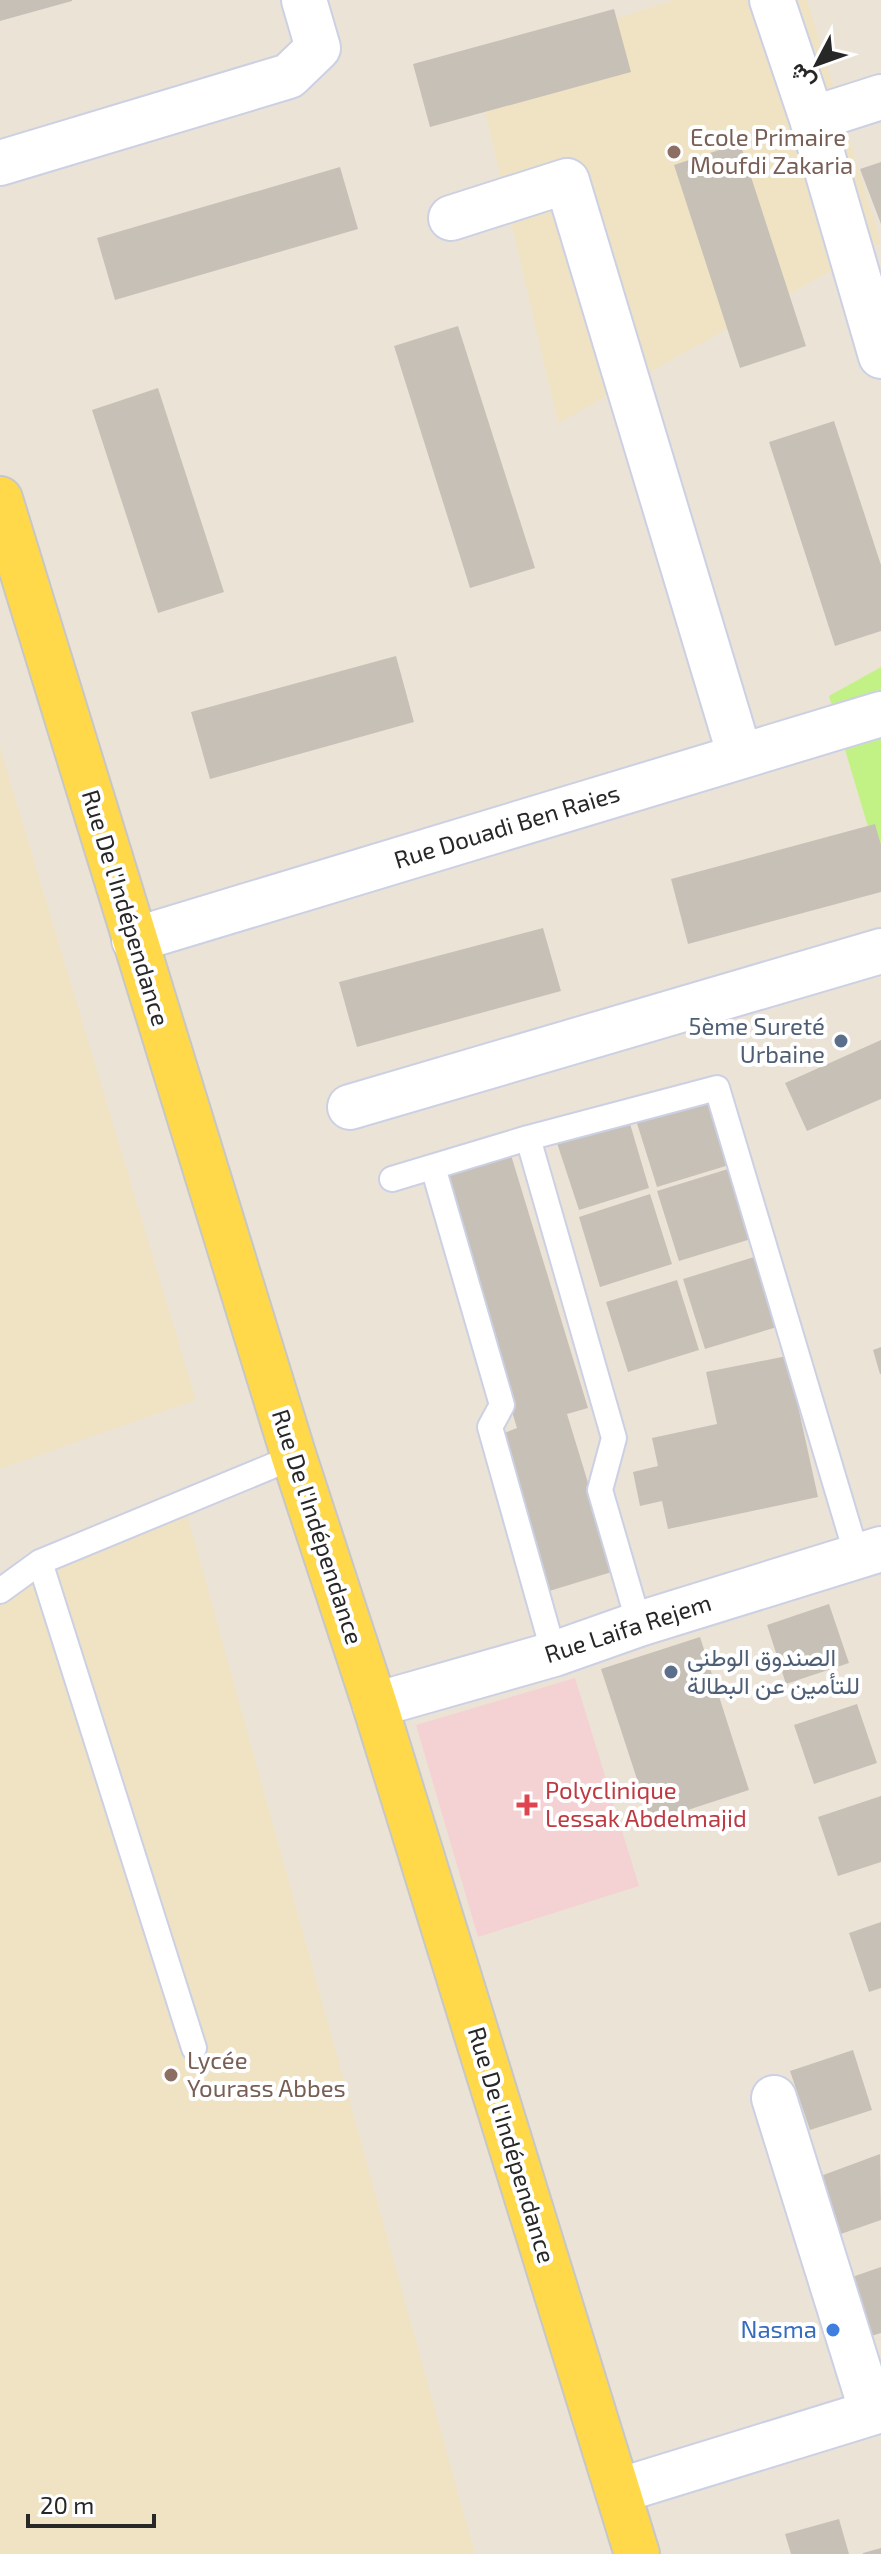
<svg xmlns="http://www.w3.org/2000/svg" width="881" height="2554" viewBox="0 0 881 2554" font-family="'Exo 2',Vazirmatn,sans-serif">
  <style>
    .education { fill: #f0e3c3 }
    .medical { fill: #f4d2d3 }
    .pitch { fill: #c2f286 }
    .building { fill: #c7c0b7 }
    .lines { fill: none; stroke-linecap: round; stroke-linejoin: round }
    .service-casing { stroke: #ccd0e3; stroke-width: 28 }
    .minor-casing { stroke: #ccd0e3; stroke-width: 48 }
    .tertiary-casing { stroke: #ccd0e3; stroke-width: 48 }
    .primary-casing { stroke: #c7c7c7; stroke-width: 48 }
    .service { stroke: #fff; stroke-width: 24 }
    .minor { stroke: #fff; stroke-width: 44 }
    .tertiary { stroke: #fff; stroke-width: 44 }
    .primary { stroke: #ffd949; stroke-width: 44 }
    .education-dot { fill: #8d6e63; stroke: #fff; stroke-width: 3 }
    .service-dot { fill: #5c6f8a; stroke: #fff; stroke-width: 3 }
    .health-dot { fill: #e0444e; stroke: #fff; stroke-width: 3 }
    .shop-dot { fill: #3f7fe0; stroke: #fff; stroke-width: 3 }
    .labels { text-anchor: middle; stroke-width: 8; stroke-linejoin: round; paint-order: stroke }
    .education-label { font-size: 24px; fill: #785e54; stroke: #fff; text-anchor: start }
    .street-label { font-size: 24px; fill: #272727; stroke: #fff }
    .service-label { font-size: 24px; fill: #4e5e75; stroke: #fff; text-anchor: end }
    .health-label { font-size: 24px; fill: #be3a42; stroke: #fff; text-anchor: start }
    .shop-label { font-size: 24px; fill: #366cbe; stroke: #fff; text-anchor: end }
  </style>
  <rect width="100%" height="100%" fill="#ece3d7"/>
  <path class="education" d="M675 0H807L881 243 558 423 474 63Z
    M0 747 196 1400 0 1469Z
    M181 1492 475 2554H0V1596Z"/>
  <path class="medical" d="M575 1678 639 1886 478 1937 416 1725Z"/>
  <path class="pitch" d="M881 667V856L877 857 829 696Z"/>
  <path class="building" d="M0 0H72V1L0 21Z
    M614 9 631 72 430 127 413 64Z
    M740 143 806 346 740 368 674 165Z
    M881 162V224L860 169Z
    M340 167 358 229 115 300 97 238Z
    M458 326 535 568 470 588 394 346Z
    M158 388 224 592 158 613 92 410Z
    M834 421 881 565V631L835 646 769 442Z
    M396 656 414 722 210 779 191 712Z
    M875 824 881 845V892L688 944 671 879Z
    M543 928 561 991 357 1047 339 982Z
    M881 1040V1099L807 1131 785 1083Z
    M707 1095 729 1165 657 1187 635 1117Z
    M628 1117 649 1188 579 1210 556 1140Z
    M511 1155 588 1408 567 1414 615 1571 546 1592 499 1435 517 1428 441 1176Z
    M728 1169 751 1239 679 1261 657 1191Z
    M650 1194 672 1264 600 1287 579 1217Z
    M754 1257 777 1327 705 1349 683 1279Z
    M677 1280 699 1350 628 1372 606 1302Z
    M881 1347V1374H880L873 1350Z
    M787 1356 818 1497 668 1529 662 1501 640 1506 633 1472 658 1466 652 1438 717 1424 706 1372Z
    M829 1604 849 1663 786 1684 767 1625Z
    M700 1637 749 1790 651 1822 601 1669Z
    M857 1704 877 1763 814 1784 794 1725Z
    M881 1796V1862L838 1876 818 1817Z
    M881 1922V1988L869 1992 849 1933Z
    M853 2050 872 2110 810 2130 790 2071Z
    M880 2154 881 2220 838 2235 818 2177Z
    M881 2267V2333L871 2336 852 2277Z
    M839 2519 849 2554H791L785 2534Z
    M881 2548V2554H863V2553Z"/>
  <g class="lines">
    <g class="service-casing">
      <path id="service" d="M528 1138 614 1438 600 1490 639 1624
        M433 1167 502 1405 490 1427 554 1654
        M392 1179 528 1138 717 1088 857 1556
        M40 1562 194 2048
        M0 1591 40 1562 294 1457"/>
    </g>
    <g class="minor-casing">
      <path id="minor" d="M772 0 812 119 881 356
        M812 119 881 97
        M0 163 289 76 318 48 304 0
        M451 218 567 181 740 756
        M350 1107 881 951
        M375 1705 554 1654 639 1624 881 1549
        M774 2098 872 2412"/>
    </g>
    <g class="tertiary-casing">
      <path id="tertiary" d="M134 940 881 714
        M618 2491 881 2410"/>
    </g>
    <g class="primary-casing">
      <path id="primary" d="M0 499 294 1457 375 1705 637 2554"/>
    </g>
    <use href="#service" class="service"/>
    <use href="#minor" class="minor"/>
    <use href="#tertiary" class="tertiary"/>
    <use href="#primary" class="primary"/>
  </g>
  <g class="education-dot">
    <circle cx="674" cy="152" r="8"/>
    <circle cx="171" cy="2075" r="8"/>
  </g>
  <g class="service-dot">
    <circle cx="841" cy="1041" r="8"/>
    <circle cx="671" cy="1672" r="8"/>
  </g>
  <path class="health-dot" d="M523 1793h8v8h8v8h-8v8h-8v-8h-8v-8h8z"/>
  <circle class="shop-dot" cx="833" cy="2330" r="8"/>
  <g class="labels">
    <g class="education-label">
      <text x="690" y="146">Ecole Primaire<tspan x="690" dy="28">Moufdi Zakaria</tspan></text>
      <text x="187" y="2069">Lycée<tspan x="187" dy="28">Yourass Abbes</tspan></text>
    </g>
    <g class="street-label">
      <text transform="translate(507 827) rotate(-17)" y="8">Rue Douadi Ben Raies</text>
      <text transform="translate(125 908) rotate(73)" y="8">Rue De l'Indépendance</text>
      <text transform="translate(317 1527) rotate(72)" y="8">Rue De l'Indépendance</text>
      <text transform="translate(628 1629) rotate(-18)" y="8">Rue Laifa Rejem</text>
      <text transform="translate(511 2145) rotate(73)" y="8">Rue De l'Indépendance</text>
    </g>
    <g class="service-label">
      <text x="825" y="1035">5ème Sureté<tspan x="825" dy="28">Urbaine</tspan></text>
      <text x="687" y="1666" text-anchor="start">الصندوق الوطني<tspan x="687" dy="28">للتأمين عن البطالة</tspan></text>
    </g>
    <g class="health-label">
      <text x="545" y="1799">Polyclinique<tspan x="545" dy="28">Lessak Abdelmajid</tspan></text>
    </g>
    <g class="shop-label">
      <text x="817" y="2338">Nasma</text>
    </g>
  </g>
  <g transform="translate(817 64) rotate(229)" stroke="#ffffff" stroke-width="6" paint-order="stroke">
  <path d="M0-6L14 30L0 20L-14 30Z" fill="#272727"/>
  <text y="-12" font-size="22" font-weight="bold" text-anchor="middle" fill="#272727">ش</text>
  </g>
  <path d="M28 2514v12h126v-12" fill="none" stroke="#272727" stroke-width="4"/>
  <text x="40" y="2514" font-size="24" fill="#272727" stroke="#ffffff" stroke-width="6" paint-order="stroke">20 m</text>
</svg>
